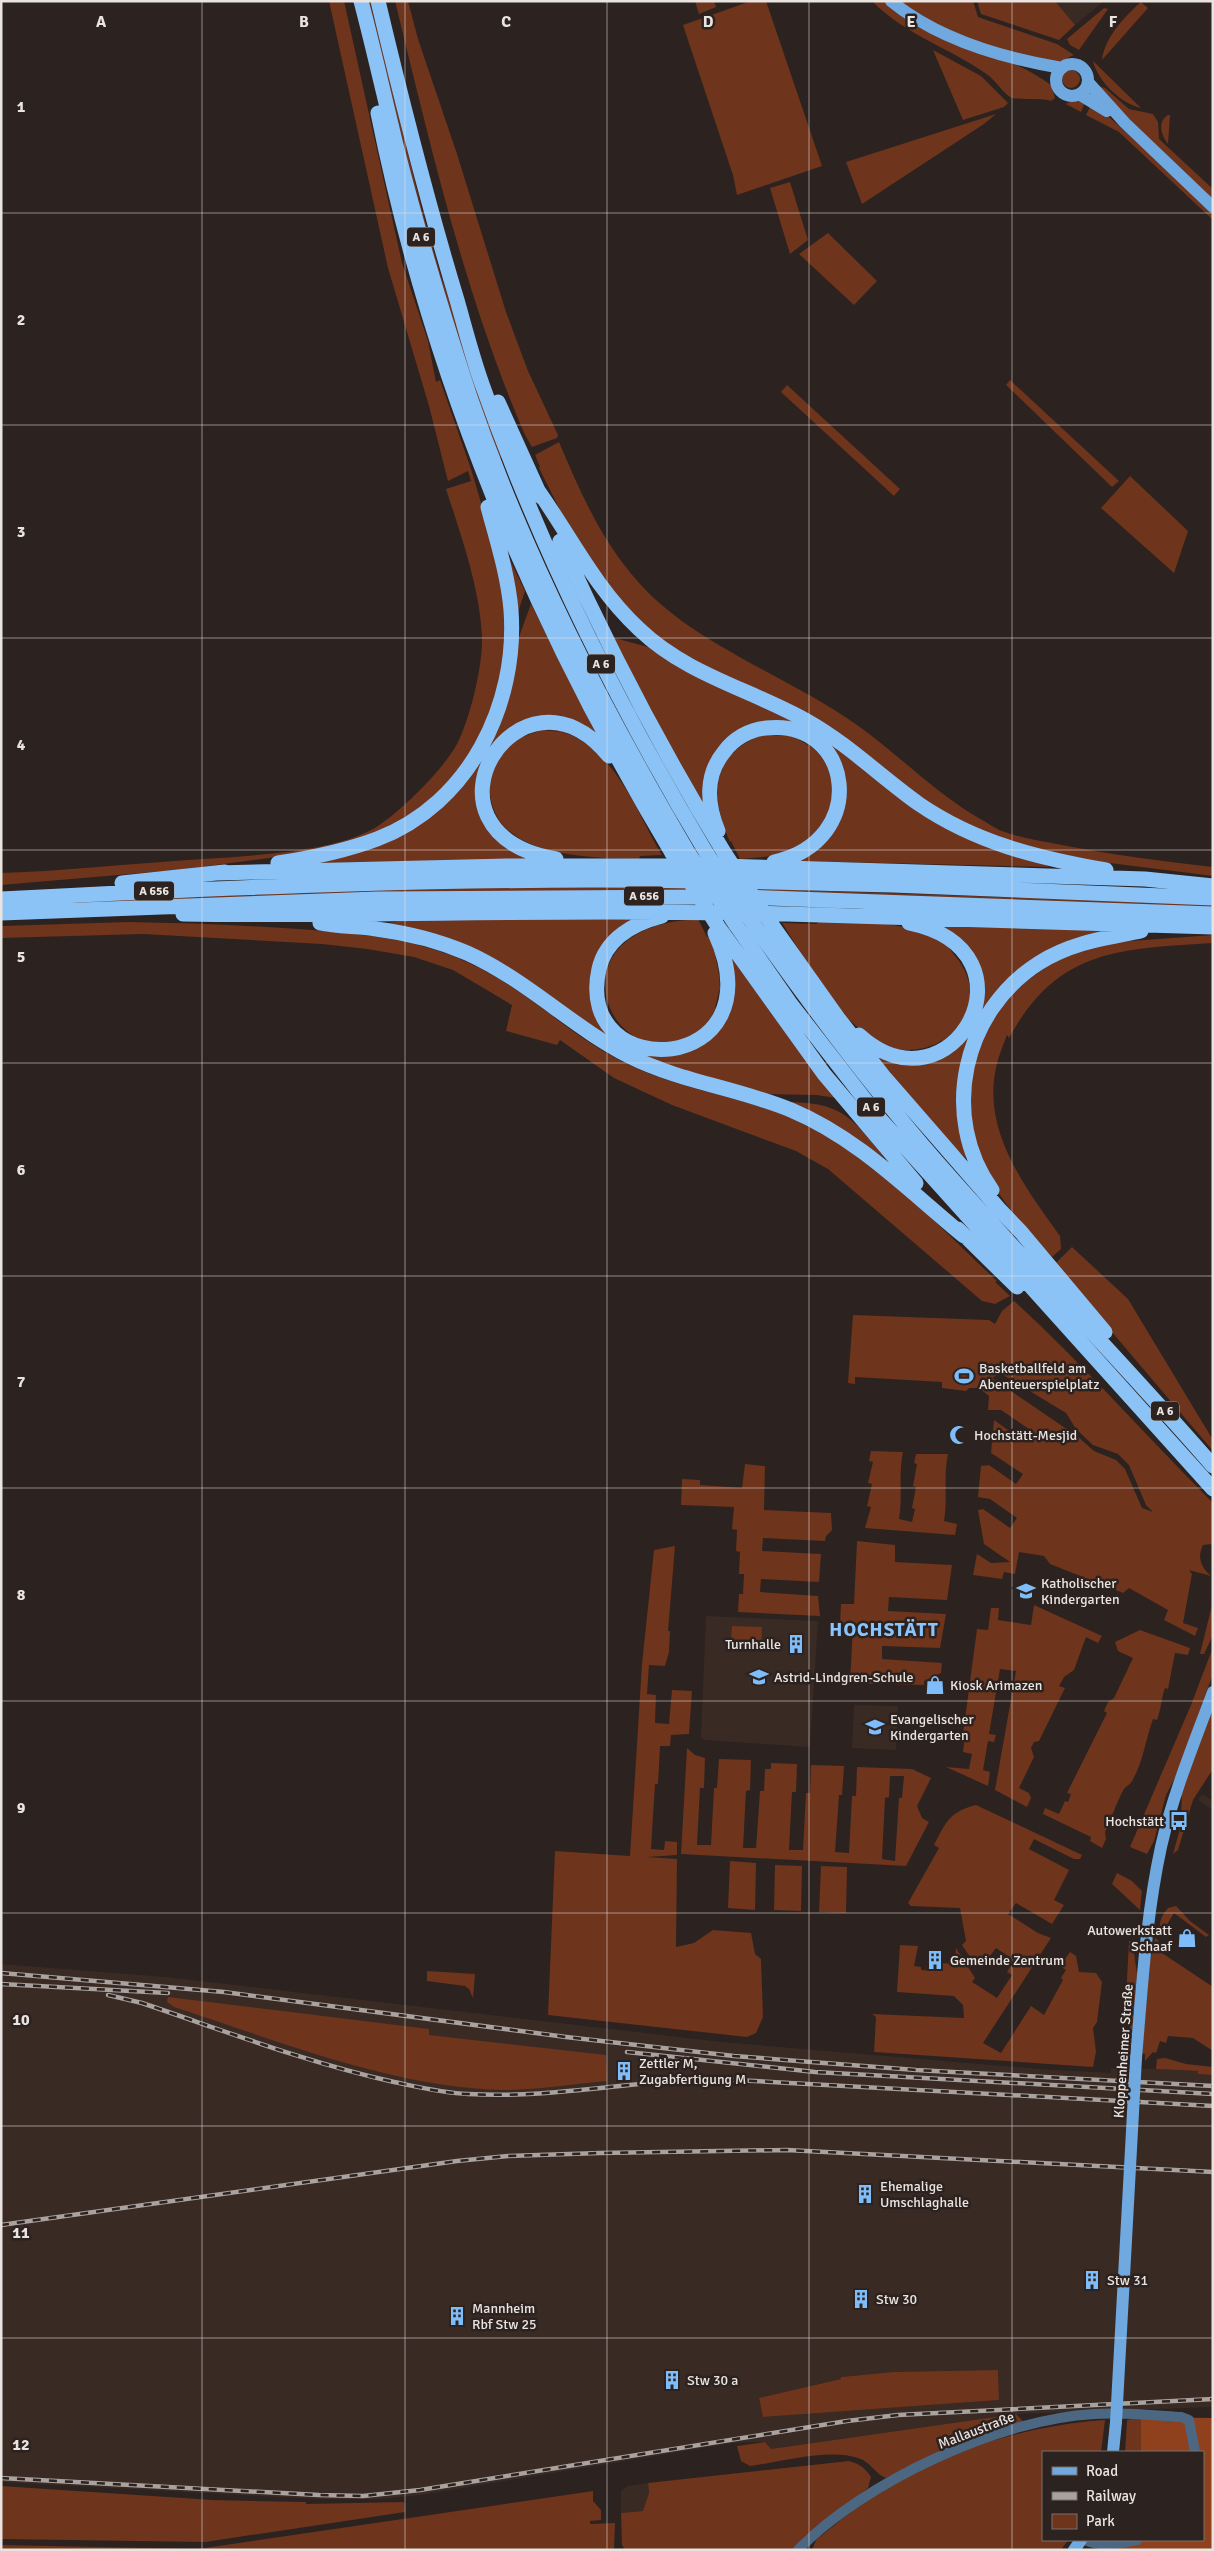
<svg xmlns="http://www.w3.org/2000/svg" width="1214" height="2551" viewBox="0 0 1214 2551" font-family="Signika,sans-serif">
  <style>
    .built { fill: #3a2a24; fill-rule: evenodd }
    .green { fill: #6e341c; fill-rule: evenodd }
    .forest { fill: #8f401d }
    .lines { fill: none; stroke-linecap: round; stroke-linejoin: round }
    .minor { stroke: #4c6782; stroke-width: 10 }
    .major { stroke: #6fa9e0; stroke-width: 12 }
    .highway { stroke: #8cc3f7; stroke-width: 15 }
    .rail-casing { stroke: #a9a29f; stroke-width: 4.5 }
    .rail { stroke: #2c221f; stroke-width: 2.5; stroke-dasharray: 8; stroke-linecap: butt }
    .major-bridge { stroke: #6fa9e0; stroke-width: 12 }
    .highway-bridge { stroke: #8cc3f7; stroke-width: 15 }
    .grid { fill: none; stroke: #eae4e1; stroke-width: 1; stroke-opacity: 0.55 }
    .labels { text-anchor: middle; stroke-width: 5; stroke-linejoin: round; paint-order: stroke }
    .shield { fill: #2c221f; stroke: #b1aaa7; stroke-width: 1 }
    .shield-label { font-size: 12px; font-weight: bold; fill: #eae4e1 }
    .poi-label { font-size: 14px; fill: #eae4e1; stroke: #2c221f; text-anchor: start }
    .street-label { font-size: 14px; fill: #eae4e1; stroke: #2c221f }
    .district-label { font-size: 19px; font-weight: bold; letter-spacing: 1px; fill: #8ac4fc; stroke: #2c221f }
    .grid-label { font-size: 16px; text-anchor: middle; font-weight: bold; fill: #eae4e1; stroke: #2c221f; stroke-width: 5; stroke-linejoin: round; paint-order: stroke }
  </style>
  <rect width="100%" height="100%" fill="#2c221f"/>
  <path class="built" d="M1055 1H1104L1075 25Z
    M706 1616 818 1621 810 1747 705 1740 701 1737Z
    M854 1705 898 1706 896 1750 852 1748Z
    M1202 1794 1213 1801V1810L1198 1800Z
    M1 1964 166 1977 722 2042 1038 2069 1111 2073V2068L1156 2069 1198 2071V2074L1213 2075V2407L1016 2414 771 2449 765 2442 732 2443 421 2495 378 2499H319L1 2482ZM998 2370 999 2400 763 2417 759 2398 841 2379V2377L893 2372Z
    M648 2483 649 2493 643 2511 621 2513V2491L628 2486Z"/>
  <path class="green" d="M329 1H344L402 263 428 341 436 382 440 380 471 469 492 540 503 589 507 650 487 726 453 778 416 813 357 842 276 857 177 870 1 885V873C64 871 126 864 188 860 239 856 335 854 378 826 403 809 442 771 457 744 470 719 483 665 482 637 480 588 461 536 446 489L471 481 468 471 448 481 429 406 388 268Z
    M366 1H370L422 210 441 276 503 457 499 458 467 371 425 232Z
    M395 1H408L418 39 457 154 506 312 528 371 558 435 557 438 532 447 525 435C465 296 431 148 395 1Z
    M695 1H714L716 7 699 14Z
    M751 1H766L822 166 737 195 733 175 683 25Z
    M872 1H884C932 46 1000 47 1051 85L1055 98 1051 101C1039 97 1017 101 1010 97 1001 91 995 79 985 73 949 48 904 34 872 1Z
    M898 1H973L978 17 1057 44 1074 55 1057 63 1030 59 952 34Z
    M977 1H1055L1075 25 1059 40 981 14Z
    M1141 2 1148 8 1102 60C1105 37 1124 17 1141 2Z
    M1104 8 1108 9 1079 50 1070 45 1067 39Z
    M933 50 981 76 1008 103 1004 107 963 120Z
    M1093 61 1141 108C1121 104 1097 80 1093 61Z
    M1062 79a9 9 0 1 1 18 0a9 9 0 1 1-18 0Z
    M1101 87 1105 88 1129 109 1153 114 1158 122 1159 139 1213 189V201L1099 90Z
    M1074 99 1085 102 1081 112 1066 104Z
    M1091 105 1107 115 1213 212V220L1119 132 1086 115Z
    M996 114 984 124 862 204 846 162Z
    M1168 115H1170L1168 144C1161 135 1157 122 1168 115Z
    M790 182 808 240 790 254 770 188Z
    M828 233 877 281 854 305 799 254Z
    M1010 380 1119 481 1112 487 1006 385Z
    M787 385 900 489 894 496 781 392Z
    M559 442C581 494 602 542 640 584 695 645 790 677 857 725 898 754 933 791 977 817 985 821 994 828 1002 831 1021 838 1042 841 1062 845 1112 855 1162 861 1213 867V876L1054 856 967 827 901 785 688 660 646 627 610 589 567 524 539 468 540 467 535 455Z
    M1130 476 1188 531 1174 573 1101 508Z
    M508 556 525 591 517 615Z
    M531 604 597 736 515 727 479 797 533 859 320 863 353 853 469 774Z
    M611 637 648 647 650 645 797 721 872 773 1037 862 1050 867 797 861 814 850 842 778 799 728 731 739 707 811 678 761Z
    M545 729C554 731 567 732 575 737 621 762 638 815 662 855L640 856 639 859C585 858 484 857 490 781 491 769 500 752 509 744 517 737 535 733 545 729Z
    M762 735 792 736 812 747 820 755 827 765 833 787 830 813 810 840 774 856 740 859 731 841 730 842C710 798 710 754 762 735Z
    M679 886 1213 904V908L840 894 683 892 8 907 7 903 341 889Z
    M639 918 630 924 593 988 632 1048 708 1038 728 953 792 1042 836 1098 816 1095 763 1094 685 1073 615 1043 547 995 389 923 405 920Z
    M698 919 707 937 710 936C719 970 731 1006 698 1031 616 1091 538 927 698 919Z
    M820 920C860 922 911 920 945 944 949 947 952 952 955 956 994 1001 952 1058 896 1049 885 1047 869 1035 860 1029 831 1008 801 952 782 923L817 924Z
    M128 922C185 923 241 925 298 929 356 933 416 938 469 963 529 990 574 1041 634 1067 686 1091 744 1097 796 1120 874 1154 935 1223 997 1281L995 1282 1010 1296 995 1304 982 1301 828 1169 796 1151 672 1105 614 1078 560 1040 557 1045 506 1031 512 1005 453 970 414 957 367 949 322 944 143 934 1 938V926Z
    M933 925 1119 931 1073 942 981 1019 963 1139 966 1158 949 1143 874 1053 948 1051 982 987Z
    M1213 935V943C1121 949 1058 948 1009 1038L1007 1035C1003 1046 998 1057 996 1068 982 1132 1026 1188 1060 1236L1061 1249 1052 1257 1015 1216 994 1187 973 1138 969 1081 983 1035 1012 991 1060 958 1117 942Z
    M790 1102C845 1103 853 1120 886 1159L832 1123Z
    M1072 1247 1128 1299 1213 1440V1451L1066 1278 1056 1263Z
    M1014 1301C1082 1363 1146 1436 1213 1503V1544L1203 1545C1197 1558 1201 1567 1211 1576L1189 1570 1192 1574 1183 1623 1198 1628 1195 1636 1164 1620 1168 1610 1129 1588 1123 1593 1050 1564 1044 1556 1019 1552 1015 1574 1004 1572 1002 1579 973 1575 977 1554 991 1563 1010 1562 984 1544 978 1510 983 1509 1010 1528 1017 1518 990 1499 978 1497 981 1466 989 1465 1016 1484 1023 1474 991 1453 994 1420 1022 1440 1029 1429 1001 1410H988L989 1396 979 1388H969L966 1391 942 1388V1382L855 1377V1384L848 1383 853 1315 989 1320 995 1324 1002 1311ZM1000 1373 1066 1413 1076 1429 1093 1445 1118 1454 1129 1465 1146 1505 1153 1512 1142 1508 1125 1469 1116 1460 1094 1451 1077 1436 992 1378Z
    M871 1451 903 1452C898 1475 903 1496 899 1519L912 1522 915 1509 912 1508 916 1487 913 1486 917 1464 914 1463 916 1454H948C943 1478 948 1499 944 1521L957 1524 955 1535 865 1528 871 1507 867 1506 872 1484 868 1483 873 1462 869 1461Z
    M745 1464 765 1466 764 1510 831 1513 832 1530 826 1536 825 1541 763 1538 762 1551 821 1554 819 1582 761 1579 760 1592 818 1596 820 1616 738 1612 739 1594H743L744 1574H739L740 1552 736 1551 737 1530 732 1529 734 1507 681 1505 682 1479 700 1480V1485L742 1488Z
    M857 1541 895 1545V1562L952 1565 947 1600 889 1597 888 1611 946 1614 940 1648 882 1646V1659L942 1663 941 1673 924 1681V1685L850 1683 853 1626 840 1625 841 1604H854Z
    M675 1546 668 1631H670L669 1652 665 1666 649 1665 647 1694 656 1695 655 1723 669 1724 672 1690 692 1691 689 1734 671 1735 670 1746H660L658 1784H655L651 1849 664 1850 665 1841 677 1842V1855L647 1857 677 1859 676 1947 694 1943 713 1930 751 1933 755 1954 761 1959 763 2017 756 2033 747 2037 548 2015 555 1851 630 1856 642 1664 654 1550Z
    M1213 1601V1635L1204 1654H1200Z
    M1034 1605 1102 1636 1098 1643 1086 1637 1074 1670 1064 1677 1059 1686 1065 1688 1039 1741 1034 1742 1031 1748 1034 1757 1019 1788 1029 1793 1031 1798 1027 1807 995 1790 1016 1671 1000 1669 989 1734 996 1735 994 1742 988 1741 983 1770 990 1772 988 1786 946 1767 969 1769 972 1754 963 1752 965 1735 963 1734 977 1629 988 1630 991 1608H999L998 1620 1031 1625Z
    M732 1626 762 1627 761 1651 730 1649Z
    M1140 1630 1190 1648 1188 1655 1175 1653 1168 1689 1165 1688C1161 1699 1161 1710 1157 1720L1153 1719C1146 1738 1143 1763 1132 1781 1130 1785 1126 1786 1124 1789 1116 1803 1112 1818 1105 1832L1106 1839 1102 1848 1090 1841 1091 1837 1043 1814 1045 1808 1059 1814 1065 1801 1068 1802 1071 1794 1067 1793 1107 1713 1104 1711 1108 1702 1114 1698 1133 1658 1118 1651 1115 1642Z
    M1213 1647V1674L1177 1774 1166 1795 1154 1841 1147 1854 1130 1847 1191 1705Z
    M1213 1703V1769L1193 1800 1178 1850 1173 1854 1183 1818 1181 1814 1182 1794Z
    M687 1748 695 1755 705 1758 704 1788H700L697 1845H711L714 1788H717L719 1759 751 1760 750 1790 746 1791 743 1848H756L760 1791H764L765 1769H771V1763L797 1764 796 1792H792L789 1850H803L806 1793H810L811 1765 844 1766 842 1795H839L835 1852 849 1853 852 1796H856L857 1767 912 1769 931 1778 917 1806 922 1818 929 1822 906 1866 681 1854ZM890 1776H904L902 1798H899L895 1861 882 1859 885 1798 889 1797Z
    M976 1805 1082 1855 1080 1859H1074L1034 1839 1029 1849 1069 1870 1054 1900 1064 1905 1052 1924 1016 1903 1008 1914 1038 1933 1051 1938 983 2043 1001 2053 1031 2006 1044 2015 1063 1980 1061 1978 1066 1970 1060 1966 1070 1952 1076 1956 1079 1972 1096 1973 1102 1982 1097 2022 1093 2028 1096 2052 1093 2067 874 2052 876 2017 872 2014 964 2018 963 2005 954 1996 897 1992 900 1945 918 1946 914 1966 921 1967V1970L940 1971 941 1963 955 1964 956 1948 975 1978 972 1982 997 1998 1012 1975 1007 1972 1014 1960 996 1948 984 1964 976 1966 962 1945 966 1941 960 1908 911 1906 908 1903 939 1848 934 1845C946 1822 949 1812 976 1805Z
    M730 1861 756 1863 755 1910 728 1908Z
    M775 1865 802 1866 801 1911 774 1910Z
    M821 1866 847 1867 846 1913 819 1912Z
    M1117 1873 1132 1881 1142 1891 1140 1910 1112 1884Z
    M1176 1906 1190 1921 1209 1935 1206 1937 1174 1913 1162 1933C1157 1924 1162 1915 1168 1908Z
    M1155 1938 1159 1941V1951L1213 1987V2051L1193 2038 1168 2036 1166 2043 1160 2041 1156 2053 1153 2052 1145 2061V2054L1142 2053 1150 1961Z
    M1129 1941H1132L1131 1952 1134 1953 1137 1974 1131 2046 1126 2038 1130 2034V2025L1125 2018Z
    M427 1971 475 1974 473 1998 469 1989 465 1986 427 1981Z
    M168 1997 429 2029V2035L606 2055 607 2081C573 2084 538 2090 505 2090 393 2088 279 2041 174 2007L167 2002Z
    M1165 2058 1186 2064 1213 2067V2075L1198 2074V2071L1156 2069 1157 2059Z
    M998 2370 999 2400 763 2417 759 2398 841 2379V2377L893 2372Z
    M1016 2414 1023 2421 945 2448 886 2478C875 2474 871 2462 858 2458 829 2448 781 2462 750 2466L741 2461 737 2446 765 2442 771 2449Z
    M1141 2417V2452H1125L1127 2420Z
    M1105 2420 1101 2452H1043V2540H1068L1061 2550H812L816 2540C836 2524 856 2507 877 2493 942 2451 1028 2425 1105 2420Z
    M849 2461C860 2464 865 2468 871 2477L868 2488 792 2550H625L622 2545 621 2513 643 2511 649 2493 648 2483Z
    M1 2486 213 2500 306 2502V2504L404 2502 405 2512 205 2542 1 2539Z
    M593 2491V2501L601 2510V2520L590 2521V2524L615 2523 614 2550H1V2545L198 2549Z"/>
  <path class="forest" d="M1141 2417 1213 2418V2550H1108L1115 2544 1113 2540H1203V2452H1141Z"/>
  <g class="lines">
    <path class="minor" d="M1085 2540C1102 2548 1119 2544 1137 2540
      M798 2550C864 2482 999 2419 1094 2414 1123 2412 1152 2415 1181 2417L1189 2420 1195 2452"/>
    <path class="major" d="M891 1C939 40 1002 58 1062 68
      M1056 80a16 16 0 1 1 32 0a16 16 0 1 1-32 0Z
      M1088 82 1125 123 1213 207
      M1079 94 1107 111
      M1136 2058C1142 1988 1146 1916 1161 1847 1173 1794 1194 1743 1213 1692
      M1113 2452 1116 2422
      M1074 2550 1081 2540"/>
    <path class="highway" d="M361 1C374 50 385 100 397 149 418 232 443 315 470 397 525 557 603 708 689 854
      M378 1C402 102 427 201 457 300 465 328 472 356 482 384 540 549 617 704 707 854
      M378 113C432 381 532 618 672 853
      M498 402 541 497
      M537 489C571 537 595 588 639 629 687 675 750 689 807 721 848 744 881 777 919 804 976 843 1038 858 1106 870
      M560 541C609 649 663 753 725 854
      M718 831C707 804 705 775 724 752 733 739 750 729 766 728 853 718 871 841 774 862
      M556 859C404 832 520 648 609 756
      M278 863C311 858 345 851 377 839 469 804 518 705 511 610 508 575 497 541 488 507
      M721 866 1145 879 1213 886
      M217 873 507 866H690
      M732 881 892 885 1213 898
      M122 883 225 872
      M742 897 1213 914
      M1 899C234 887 466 877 699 881
      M1 913 377 899 709 897
      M753 913 1213 927
      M183 914C362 917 541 909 720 913
      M662 916C635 923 606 938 599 969 573 1086 780 1077 715 933
      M320 923C338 927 358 926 376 929 407 933 439 941 467 953 527 980 572 1027 629 1056 681 1082 738 1088 791 1110 858 1138 908 1190 964 1236
      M717 925 824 1074 916 1183
      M736 925 790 1003 880 1119 1213 1489
      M754 925C811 1006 871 1086 936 1161 1026 1264 1123 1362 1213 1466
      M772 925 838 1018 885 1078 999 1209 1021 1232 1105 1332
      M859 1035C952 1119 1045 951 909 923
      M992 1190C939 1116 963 1011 1039 963 1070 943 1105 938 1141 931
      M958 1229 1017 1287"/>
    <g class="rail-casing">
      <path id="rail" d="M1 1973 224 1992 566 2037 734 2056 916 2070 1213 2086
        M1 1984 168 1993
        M108 1995 142 2003C225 2031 308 2063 394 2082 418 2087 443 2093 468 2094 552 2099 633 2080 717 2079L1213 2106
        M627 2052 815 2072 1213 2094
        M1 2225 457 2161 508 2156 600 2153 787 2150 1213 2172
        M1 2478 319 2495 363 2496 420 2490 847 2421 898 2415 1213 2399"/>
    </g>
    <use href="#rail" class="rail"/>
    <path class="major-bridge" d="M1116 2422 1136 2058"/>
    <path class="highway-bridge" d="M672 853 717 925
      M689 854 736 925
      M707 854 754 925
      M725 854 772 925"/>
  </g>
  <path class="grid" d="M202 1V2550M405 1V2550M607 1V2550M809 1V2550M1012 1V2550M1 213H1213M1 425H1213M1 638H1213M1 850H1213M1 1063H1213M1 1276H1213M1 1488H1213M1 1701H1213M1 1913H1213M1 2126H1213M1 2338H1213"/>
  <defs>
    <g id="stadium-bare" transform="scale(1.5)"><path d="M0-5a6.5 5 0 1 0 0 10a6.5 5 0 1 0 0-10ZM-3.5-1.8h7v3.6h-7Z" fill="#7ebdf9" stroke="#2c221f" stroke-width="2.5" paint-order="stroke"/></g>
    <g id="mosque-bare" transform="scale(1.5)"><path d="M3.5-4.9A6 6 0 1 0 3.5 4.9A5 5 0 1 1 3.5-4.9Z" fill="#7ebdf9" stroke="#2c221f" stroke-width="2.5" paint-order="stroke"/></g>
    <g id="school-bare" transform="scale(1.5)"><path d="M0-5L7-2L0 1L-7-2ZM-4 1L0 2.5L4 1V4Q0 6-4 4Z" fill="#7ebdf9" stroke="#2c221f" stroke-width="2.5" paint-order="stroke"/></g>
    <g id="building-bare" transform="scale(1.5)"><path d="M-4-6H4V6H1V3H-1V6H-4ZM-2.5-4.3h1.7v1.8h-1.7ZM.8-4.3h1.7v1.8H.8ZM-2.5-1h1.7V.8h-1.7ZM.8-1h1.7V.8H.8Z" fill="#7ebdf9" stroke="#2c221f" stroke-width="2.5" paint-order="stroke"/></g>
    <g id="shop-bare" transform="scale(1.5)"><path d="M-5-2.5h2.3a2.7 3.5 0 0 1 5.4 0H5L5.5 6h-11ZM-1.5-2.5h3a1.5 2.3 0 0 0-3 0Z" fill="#7ebdf9" stroke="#2c221f" stroke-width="2.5" paint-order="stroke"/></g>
    <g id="bus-bare" transform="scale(1.5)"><path d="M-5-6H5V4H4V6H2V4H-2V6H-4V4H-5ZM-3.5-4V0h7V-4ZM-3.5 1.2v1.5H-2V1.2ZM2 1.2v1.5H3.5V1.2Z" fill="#7ebdf9" stroke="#2c221f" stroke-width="2.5" paint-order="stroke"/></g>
  </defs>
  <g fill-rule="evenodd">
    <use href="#stadium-bare" x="964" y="1376"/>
    <use href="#mosque-bare" x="959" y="1435"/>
    <use href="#school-bare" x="1026" y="1591"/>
    <use href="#building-bare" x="796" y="1644"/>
    <use href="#school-bare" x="759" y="1677"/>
    <use href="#shop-bare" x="935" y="1685"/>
    <use href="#school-bare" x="875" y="1727"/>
    <use href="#bus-bare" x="1179" y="1821"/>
    <use href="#shop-bare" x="1187" y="1938"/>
    <use href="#building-bare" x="935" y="1960"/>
    <use href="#building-bare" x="624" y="2071"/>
    <use href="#building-bare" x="865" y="2194"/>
    <use href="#building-bare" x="1092" y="2280"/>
    <use href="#building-bare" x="861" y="2299"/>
    <use href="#building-bare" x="457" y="2316"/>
    <use href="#building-bare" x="672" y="2380"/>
  </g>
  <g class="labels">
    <g class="shield">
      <rect x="407" y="227.5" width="28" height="19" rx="4"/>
      <rect x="587" y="654.5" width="28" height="19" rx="4"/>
      <rect x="134" y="881.5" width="40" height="19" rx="4"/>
      <rect x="624" y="886.5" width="40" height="19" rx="4"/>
      <rect x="857" y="1097.5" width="28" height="19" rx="4"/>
      <rect x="1151" y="1401.5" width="28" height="19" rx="4"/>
    </g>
    <g class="shield-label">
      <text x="421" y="241">A 6</text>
      <text x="601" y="668">A 6</text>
      <text x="154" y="895">A 656</text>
      <text x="644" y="900">A 656</text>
      <text x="871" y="1111">A 6</text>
      <text x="1165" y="1415">A 6</text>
    </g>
    <g class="poi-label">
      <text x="979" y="1373">Basketballfeld am<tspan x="979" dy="16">Abenteuerspielplatz</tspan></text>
      <text x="974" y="1440">Hochstätt-Mesjid</text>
      <text x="1041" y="1588">Katholischer<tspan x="1041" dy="16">Kindergarten</tspan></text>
      <text x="781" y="1649" text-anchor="end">Turnhalle</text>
      <text x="774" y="1682">Astrid-Lindgren-Schule</text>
      <text x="950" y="1690">Kiosk Arimazen</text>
      <text x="890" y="1724">Evangelischer<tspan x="890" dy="16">Kindergarten</tspan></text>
      <text x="1164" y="1826" text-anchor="end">Hochstätt</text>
      <text x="1172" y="1935" text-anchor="end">Autowerkstatt<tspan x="1172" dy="16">Schaaf</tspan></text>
      <text x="950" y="1965">Gemeinde Zentrum</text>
      <text x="639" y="2068">Zettler M,<tspan x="639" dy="16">Zugabfertigung M</tspan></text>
      <text x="880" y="2191">Ehemalige<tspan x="880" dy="16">Umschlaghalle</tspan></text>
      <text x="1107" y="2285">Stw 31</text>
      <text x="876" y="2304">Stw 30</text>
      <text x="472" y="2313">Mannheim<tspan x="472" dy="16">Rbf Stw 25</tspan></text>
      <text x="687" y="2385">Stw 30 a</text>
    </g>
    <g class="street-label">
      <text transform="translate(1123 2051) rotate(-86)" y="5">Kloppenheimer Straße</text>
      <text transform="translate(976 2430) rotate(-21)" y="5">Mallaustraße</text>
    </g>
    <g class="district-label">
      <text x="884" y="1636">HOCHSTÄTT</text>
    </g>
  </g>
  <g class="grid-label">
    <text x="101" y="27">A</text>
    <text x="304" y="27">B</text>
    <text x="506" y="27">C</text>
    <text x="708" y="27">D</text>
    <text x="911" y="27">E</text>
    <text x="1113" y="27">F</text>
    <text x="21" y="112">1</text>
    <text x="21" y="325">2</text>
    <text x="21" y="537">3</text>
    <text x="21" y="750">4</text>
    <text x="21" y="962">5</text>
    <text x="21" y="1175">6</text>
    <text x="21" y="1387">7</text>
    <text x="21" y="1600">8</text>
    <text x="21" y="1813">9</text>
    <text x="21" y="2025">10</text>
    <text x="21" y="2238">11</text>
    <text x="21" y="2450">12</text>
  </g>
  <rect width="1214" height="2551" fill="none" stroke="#eae4e1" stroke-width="5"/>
  <rect x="1042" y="2451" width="162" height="90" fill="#2c221f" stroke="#78706d"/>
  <rect x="1052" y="2467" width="25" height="8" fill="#6fa9e0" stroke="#78706d"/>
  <text x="1086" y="2476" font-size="15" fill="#eae4e1">Road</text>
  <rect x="1052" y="2492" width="25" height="8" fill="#a9a29f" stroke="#78706d"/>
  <text x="1086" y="2501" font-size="15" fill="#eae4e1">Railway</text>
  <rect x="1052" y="2514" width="25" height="15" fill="#6e341c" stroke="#78706d"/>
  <text x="1086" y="2526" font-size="15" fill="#eae4e1">Park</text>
</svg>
